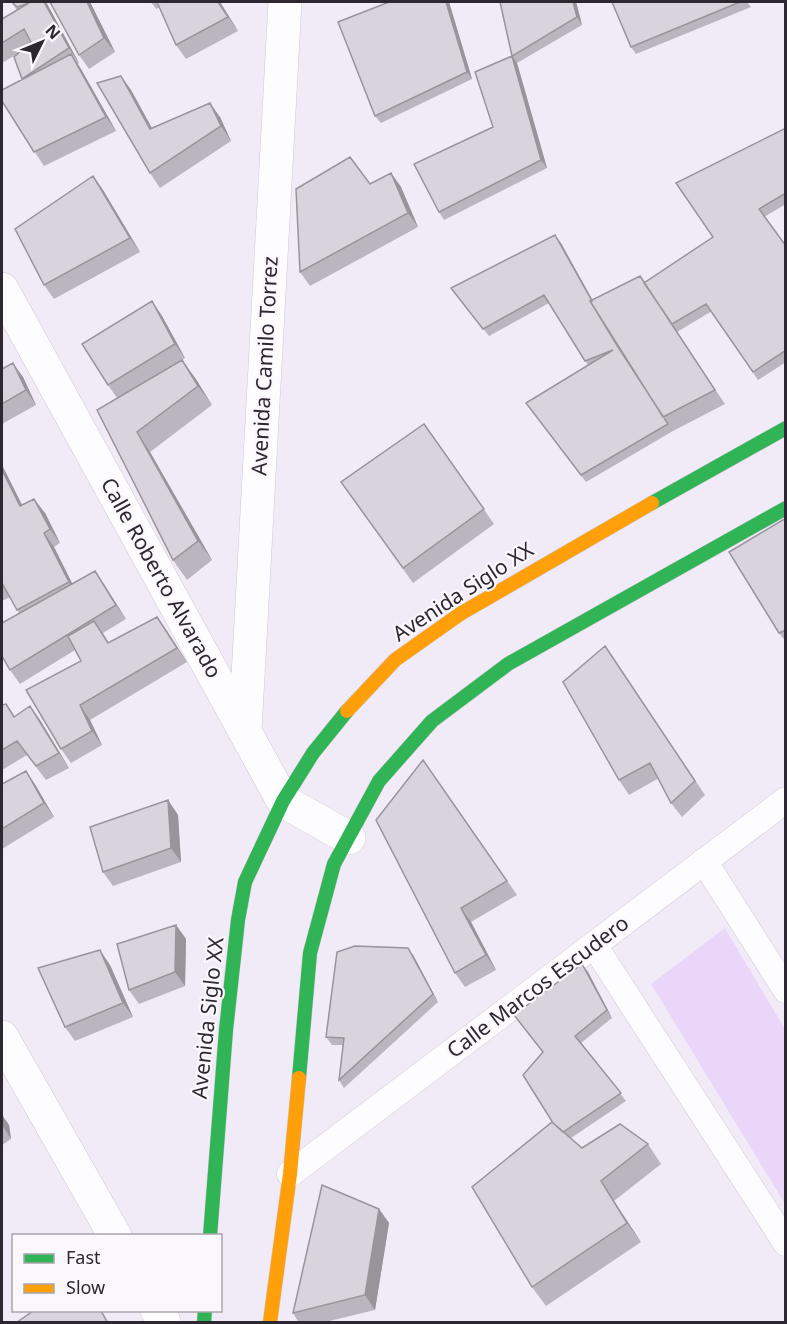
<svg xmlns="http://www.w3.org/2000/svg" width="787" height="1324" viewBox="0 0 787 1324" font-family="'Noto Sans',sans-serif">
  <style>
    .green { fill: #ead6f9 }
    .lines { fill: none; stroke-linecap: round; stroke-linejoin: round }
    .lane-casing { stroke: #cfc9d4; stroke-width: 27 }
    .street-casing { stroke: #cfc9d4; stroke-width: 34 }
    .fast-casing { stroke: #cfc9d4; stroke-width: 15 }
    .slow-casing { stroke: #cfc9d4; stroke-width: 15 }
    .lane { stroke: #fdfcfe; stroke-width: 26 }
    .street { stroke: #fdfcfe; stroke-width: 33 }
    .fast { stroke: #30b455; stroke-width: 14 }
    .slow { stroke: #ff9f0a; stroke-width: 14 }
    .wall { fill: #bbb5bf }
    .shaded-wall { fill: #98949b }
    .building { fill: #d9d3de; stroke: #98949b; stroke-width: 1.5 }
    .labels { text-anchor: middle; stroke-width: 4.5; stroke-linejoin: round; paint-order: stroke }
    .street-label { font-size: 21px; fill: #2d2732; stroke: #faf7fd }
  </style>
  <rect width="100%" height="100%" fill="#f1ebf7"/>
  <path class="green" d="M725 928 785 1029V1204L651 984Z"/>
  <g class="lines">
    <g class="lane-casing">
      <path id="lane" d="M704 861 786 990
        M594 945 786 1243
        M290 1174 786 800"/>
    </g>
    <g class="street-casing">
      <path id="street" d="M2 289 283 801 349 838
        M245 731 285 2
        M2 1037 115 1236
        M157 1310 164 1322"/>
    </g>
    <g class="fast-casing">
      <path id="fast" d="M652 503 786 428
        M299 1078 310 953 334 864 379 781 432 721 508 664 786 508
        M210 1236 226 1030 238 920 245 882 283 801 313 753 347 711
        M204 1322 205 1310"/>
    </g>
    <g class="slow-casing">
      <path id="slow" d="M347 711 395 660 460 614 652 503
        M270 1322 290 1174 299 1078"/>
    </g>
    <use href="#lane" class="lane"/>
    <use href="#street" class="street"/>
    <use href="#fast" class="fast"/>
    <use href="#slow" class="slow"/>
  </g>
  <path class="wall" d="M11 2H46L79 63 78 64 116 131 44 166 3 104 2 105V90L22 79 17 54 2 63V19L17 10Z
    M90 2 115 52 89 69 79 55Z
    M151 2H220L238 31 186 59 176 45 160 7 156 9Z
    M389 2H449L472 79 381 123 375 116Z
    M500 2H576L582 25 517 63 547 168 444 220 439 212 493 127 512 56Z
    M612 2H747L751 7 636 54 631 47Z
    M121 76 131 90 152 128 220 117 231 141 160 188 150 173Z
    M786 128V204L764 217 786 246V362L758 380 712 311 677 332 725 404 673 431 586 482 531 410 588 365 549 303 489 336 451 288 561 243 592 300 645 284 713 237Z
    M391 173 401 187 418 227 310 286 300 272 370 184Z
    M93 176 103 190 140 252 54 299 44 285Z
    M152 301 162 316 185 358 182 360 212 405 150 452 212 560 187 580 173 560 117 398 108 385Z
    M2 369 23 377 36 405 2 424Z
    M424 424 494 524 413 583 341 482Z
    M2 465 22 505 34 499 45 513 60 543 54 547 72 584 105 586 126 619 103 633 109 643 157 617 187 662 90 720 102 745 71 763 61 749 81 661 75 650 20 684 10 670 19 613 10 597 2 601Z
    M786 518V642L779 633Z
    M605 646 705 795 682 817 671 803 659 778 629 795 619 780Z
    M6 704 15 717 30 706 40 720 69 768 46 780 27 755 2 770V705Z
    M423 760 517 895 471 922 496 970 465 987 455 973Z
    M26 771 36 786 54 817 2 849V784Z
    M168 800 178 815 181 862 113 886 103 872Z
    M176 925 186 939 185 986 139 1004 129 990Z
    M413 955 438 1002 344 1088 339 1080 343 1045H332L326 1037Z
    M110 965 133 1017 75 1041 65 1027Z
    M588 972 612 1018 581 1043 626 1101 571 1138 582 1148 648 1144 661 1164 614 1201 641 1242 546 1306 532 1287 552 1122 543 1052 514 1015Z
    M2 1115 9 1125 11 1139 2 1145Z
    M379 1209 389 1223 375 1310 321 1323H299L293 1313Z"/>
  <path class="shaded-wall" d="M44 2H46L51 11 79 63 69 48Z
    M87 2H90L115 52 104 38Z
    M218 2H220L238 31 228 17Z
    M446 2H449L472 79 467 72Z
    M573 2H576L582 25 577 17Z
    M71 54 81 69 116 131 106 117Z
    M512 56 517 63 547 168 541 160Z
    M121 76 131 90 160 143 150 129Z
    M210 103 220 117 231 141 221 126Z
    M391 173 401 187 418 227 408 213Z
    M93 176 103 190 140 252 130 238Z
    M555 235 561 243 623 355 618 347Z
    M152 301 162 316 185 358 175 344Z
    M182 360 196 379 212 405 198 386Z
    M13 363 23 377 36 405 26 390Z
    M137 432 150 452 212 560 198 541Z
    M2 465 30 521 20 506 2 470Z
    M34 499 45 513 60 543 50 529Z
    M44 533 54 547 79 597 69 582Z
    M95 571 105 586 126 619 116 605Z
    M157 617 167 631 187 662 177 648Z
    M80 705 90 720 102 745 92 731Z
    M30 706 40 720 69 768 59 753Z
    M26 771 36 786 54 817 44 803Z
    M168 800 178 815 181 862 171 848Z
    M461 908 471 922 496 970 486 955Z
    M176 925 186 939 185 986 175 972Z
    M408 948 413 955 438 1002 433 994Z
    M100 950 110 965 133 1017 123 1003Z
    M582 964 588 972 612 1018 607 1010Z
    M2 1115 9 1125 11 1139 2 1125Z
    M601 1181 614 1201 641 1242 627 1223Z
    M379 1209 389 1223 375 1310 365 1295Z"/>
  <path class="building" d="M12 2H44L69 48 22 79 14 57 31 42 24 29 2 43V19L29 3 17 7Z
    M50 2H87L104 38 79 55Z
    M157 2H218L228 17 176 45Z
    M389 2H446L467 72 375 116 338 22Z
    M500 2H573L577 17 512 56 541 160 439 212 414 164 493 127 475 72 512 56Z
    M612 2H740L631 47Z
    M71 54 106 117 34 152 2 101V90Z
    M121 76 150 129 210 103 221 126 150 173 97 83Z
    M786 128V193L759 209 786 246V350L753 372 706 304 672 324 644 283 713 237 676 183Z
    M350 157 370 184 391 173 408 213 300 272 296 189Z
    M93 176 130 238 44 285 15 229Z
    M555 235 592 301H590L618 347 668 424 581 475 526 403 613 350 585 361 544 295 483 329 451 288Z
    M640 276 715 390 663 417 590 301Z
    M152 301 175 344 108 385 82 344Z
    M182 360 198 386 137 432 198 541 173 560 97 410Z
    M13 363 26 390 2 404V369Z
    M424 424 484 509 403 568 341 482Z
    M2 470 20 506 34 499 50 529 44 533 69 582 17 610 2 583Z
    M786 518V630L779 633 729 552Z
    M95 571 116 605 10 670 2 656V623Z
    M157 617 177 648 80 705 92 731 61 749 26 690 81 661 68 636 94 621 108 643Z
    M605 646 695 781 671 803 650 763 619 780 563 682Z
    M6 704 14 717 30 706 59 753 36 766 17 741 2 750V705Z
    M423 760 507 881 461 908 486 955 455 973 376 820Z
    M26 771 44 803 2 829V784Z
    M168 800 171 848 103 872 90 827Z
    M176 925 175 972 129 990 117 944Z
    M355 946 408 948 433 994 339 1080 344 1038 326 1037 337 952Z
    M100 950 123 1003 65 1027 38 968Z
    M582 964 607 1010 575 1036 621 1093 563 1132 553 1123 523 1075 543 1052 514 1015Z
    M552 1122 582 1148 620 1124 648 1144 601 1181 627 1223 532 1287 472 1187Z
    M322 1185 379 1209 365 1295 293 1313Z
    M33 1311H101L108 1323H16Z"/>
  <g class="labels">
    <g class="street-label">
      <text transform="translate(265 366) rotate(-87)" y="7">Avenida Camilo Torrez</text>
      <text transform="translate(161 578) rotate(61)" y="7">Calle Roberto Alvarado</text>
      <text transform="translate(463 592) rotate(-33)" y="7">Avenida Siglo XX</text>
      <text transform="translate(538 987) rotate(-37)" y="7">Calle Marcos Escudero</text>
      <text transform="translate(208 1018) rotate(-84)" y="7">Avenida Siglo XX</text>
    </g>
  </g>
  <rect width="787" height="1324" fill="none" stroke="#2d2732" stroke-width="6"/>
  <rect x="12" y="1234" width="210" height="78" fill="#faf7fd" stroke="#a8a4ac" stroke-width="1.5"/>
  <rect x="24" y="1254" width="30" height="9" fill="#30b455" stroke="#a8a4ac" stroke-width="1.5"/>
  <text x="66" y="1264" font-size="18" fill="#2d2732">Fast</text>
  <rect x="24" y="1284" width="30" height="9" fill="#ff9f0a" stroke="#a8a4ac" stroke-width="1.5"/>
  <text x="66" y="1294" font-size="18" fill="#2d2732">Slow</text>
  <g transform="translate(42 42) rotate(47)" stroke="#faf7fd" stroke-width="4.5" paint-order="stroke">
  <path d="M0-4.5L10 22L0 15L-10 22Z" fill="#2d2732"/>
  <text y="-9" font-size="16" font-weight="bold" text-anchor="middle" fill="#2d2732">N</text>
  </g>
</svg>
